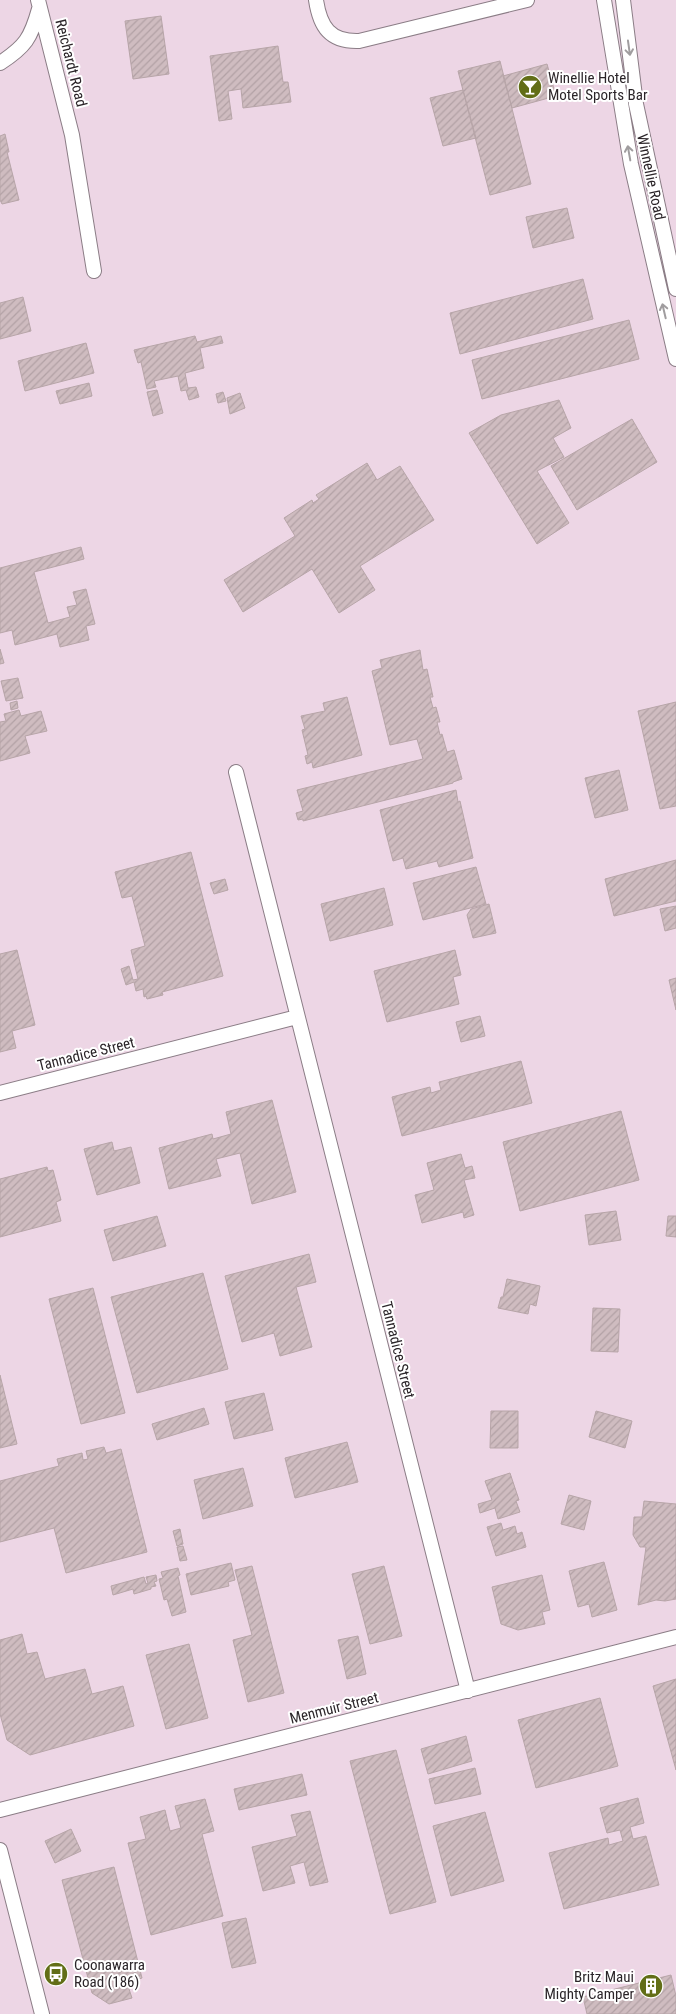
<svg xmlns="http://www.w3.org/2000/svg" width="676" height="2014" viewBox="0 0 676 2014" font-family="'Roboto Condensed',sans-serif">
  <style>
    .built { fill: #edd6e5 }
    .building { fill: url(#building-hatch); stroke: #b7a5a8 }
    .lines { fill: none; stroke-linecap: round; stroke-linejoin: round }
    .minor-casing { stroke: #8b7d86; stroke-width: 16 }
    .minor { stroke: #fff; stroke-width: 14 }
    .oneway { stroke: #a09d9f }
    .labels { text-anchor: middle; stroke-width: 4; stroke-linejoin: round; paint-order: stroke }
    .street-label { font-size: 15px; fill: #2b2529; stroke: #fff }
    .poi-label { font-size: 15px; fill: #2b2529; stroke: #fff; text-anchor: start }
  </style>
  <defs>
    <pattern id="building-hatch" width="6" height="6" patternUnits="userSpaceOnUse" patternTransform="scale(1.25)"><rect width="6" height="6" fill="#cfbcc0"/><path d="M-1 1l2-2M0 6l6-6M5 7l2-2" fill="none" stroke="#b2a1a5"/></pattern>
  </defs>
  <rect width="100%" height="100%" fill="#f4e5ef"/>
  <path class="built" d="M0 0H676V2014H0Z"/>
  <path class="building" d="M161 16 169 74 133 79 125 21Z
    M278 46 283 82H288L291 102 243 108 241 89 228 91 232 119 219 121 210 56Z
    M500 61 531 184 490 195 458 71Z
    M547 64 556 96 512 108 503 76Z
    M463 90 476 138 443 146 430 98Z
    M5 134 9 152H7L19 200 2 204 0 200V136Z
    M567 208 574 238 533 248 526 217Z
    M583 279 593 319 460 354 450 313Z
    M23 297 31 331 0 339V303Z
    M629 320 639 359 482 399 472 360Z
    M195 336 197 342 221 336 223 343 200 348 204 368 185 373 188 388 196 387 199 397 189 400 186 390 181 391 178 376 154 381 156 387 147 389 141 362 138 363 134 350Z
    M86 343 94 373 25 391 18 361Z
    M89 383 92 396 60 404 56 391Z
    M157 390 163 413 153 416 147 392Z
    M223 392 226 401 218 403 216 394Z
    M240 393 245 408 230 414 227 398Z
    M559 400 571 428 553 438 564 457 537 471 569 523 537 544 469 433 501 415Z
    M632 419 657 462 577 510 551 466Z
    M367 463 377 480 400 466 434 520 360 566 375 590 339 613 312 569 243 612 224 580 295 536 284 518 312 500 313 503 319 499 316 495Z
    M81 547 84 559 34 572 48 623 70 617 67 607 77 605 73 592 86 589 95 624 86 626 89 640 60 647 57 634 15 645 12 630 0 633V568Z
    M0 649 4 663 0 664Z
    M420 650 423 670 427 669 433 697H430L433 708 436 707 440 722H437L440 735 442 734 447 752 454 750 462 779 453 782V783L303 821V819L298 820 296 813 303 811 297 790 423 759 417 739 390 745 372 671 382 668 380 660Z
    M18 678 23 698 6 701 1 681Z
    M347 697 362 755 313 768 312 762 307 764 305 756 308 755 302 730 305 729 301 716 325 711 323 703Z
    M17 701 18 708 11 710 10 703Z
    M676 702V806L660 809 638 711Z
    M19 710 21 716 41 711 47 731 25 736 30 753 0 761V722L6 721 4 714Z
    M619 770 628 810 595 818 585 778Z
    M456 790 458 802 460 801 473 858 439 867 437 861 406 869 403 858 393 861 380 810Z
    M191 852 223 976 162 992 163 995 147 999 146 996 144 997 143 989 136 991 134 982 126 985 121 969 129 966 133 980 138 979 131 950 145 946 132 896 122 898 115 872Z
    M676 860V901L614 916 605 879Z
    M476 867 486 904 423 920 413 883Z
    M225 879 228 890 214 894 210 883Z
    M384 888 393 925 330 941 321 904Z
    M489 904 496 933 473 938 467 915 471 909Z
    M676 906V928L665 931 660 909Z
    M17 950 35 1025 12 1031 16 1048 0 1052V954Z
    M455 950 461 975 453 977 459 1004 387 1022 374 971Z
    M676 978V1010L669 980Z
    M480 1016 485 1036 461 1042 456 1022Z
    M521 1061 532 1103 402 1136 392 1097 430 1087 431 1093 441 1090 439 1082Z
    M272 1100 296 1192 252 1204 240 1153 216 1159 221 1176 169 1189 159 1148 212 1134 213 1139 231 1134 226 1112Z
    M621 1111 639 1180 520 1211 503 1142Z
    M112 1142 114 1151 131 1147 140 1183 97 1195 84 1149Z
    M461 1154 465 1168 472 1166 475 1178 464 1180 474 1215 464 1218 463 1212 422 1223 415 1195 434 1190 427 1163Z
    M47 1167 48 1171 53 1170 61 1200 56 1202 61 1221 0 1237V1179Z
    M616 1211 621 1240 589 1245 585 1215Z
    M157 1216 166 1246 113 1261 104 1230Z
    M668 1216H676V1237L666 1236Z
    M309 1254 316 1282 296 1287 312 1347 280 1356 274 1333 242 1342 225 1276Z
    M203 1273 228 1369 137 1393 111 1297Z
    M507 1279 540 1286 536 1306 530 1304 528 1314 498 1308 501 1297H503Z
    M93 1288 125 1413 81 1424 49 1299Z
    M593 1308 620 1309 618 1352 591 1351Z
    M0 1375 17 1444 0 1448Z
    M264 1393 273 1430 234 1439 225 1402Z
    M204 1408 209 1424 157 1440 152 1424Z
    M491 1411H518V1448H490Z
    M596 1411 632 1421 625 1448 589 1437Z
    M347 1442 358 1482 295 1498 285 1458Z
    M104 1447 106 1453 121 1449 147 1552 66 1573 54 1528 0 1542V1481L59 1466 57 1459 82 1453 83 1460 88 1459 86 1451Z
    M243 1468 253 1506 203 1519 194 1480Z
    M510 1473 519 1500 516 1501 520 1512 498 1519 495 1508 480 1513 478 1504 492 1500 485 1481Z
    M569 1495 591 1501 584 1530 561 1524Z
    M644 1501 676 1504V1599L665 1601 656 1600 638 1605 646 1547H640L633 1535 634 1517H642Z
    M501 1523 503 1530 515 1526 517 1534 522 1532 526 1547 496 1556 487 1527Z
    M180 1529 183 1544 177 1546 173 1531Z
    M183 1546 187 1560 180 1561 177 1547Z
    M604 1562 617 1610 592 1617 589 1604 578 1607 569 1571Z
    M231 1563 235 1580 228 1582 229 1586 191 1595 186 1574Z
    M252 1566 284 1693 248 1702 233 1640 252 1635 235 1570Z
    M384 1566 402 1636 370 1644 352 1574Z
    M178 1568 180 1575 178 1576 186 1612 172 1616 167 1599 164 1600 159 1579 163 1578 161 1572Z
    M156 1575 157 1581 154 1582 156 1586 151 1587V1589L134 1594 133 1589 113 1595 111 1586 144 1577 146 1584 148 1583 146 1577Z
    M542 1575 550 1610 542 1612 545 1624 518 1630 501 1624 492 1587Z
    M22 1634 27 1654 37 1652 45 1679 85 1669 92 1694 123 1686 134 1726 30 1755 7 1740 0 1714V1640Z
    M358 1636 366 1674 347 1679 338 1640Z
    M189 1644 208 1718 166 1729 146 1655Z
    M676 1679V1770L653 1686Z
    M600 1698 618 1766 536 1788 518 1720Z
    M466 1736 472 1761 428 1774 421 1749Z
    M396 1750 436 1902 390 1914 350 1761Z
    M475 1768 481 1794 435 1804 429 1779Z
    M302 1774 307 1795 239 1810 234 1789Z
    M638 1798 644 1823 630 1827 633 1839 646 1836 659 1885 564 1909 549 1853 608 1838 609 1845 623 1841 620 1830 607 1833 600 1808Z
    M205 1799 214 1831 202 1834 223 1916 151 1935 128 1843 146 1839 140 1817 165 1810 170 1831 181 1828 175 1806Z
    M310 1811 328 1882 310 1886 304 1862 290 1866 295 1883 263 1891 252 1847 297 1836 291 1815Z
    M485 1812 504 1881 451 1896 433 1826Z
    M71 1829 81 1851 55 1863 45 1841Z
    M114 1867 142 1978 127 1983 132 1998 109 2004 92 1993 62 1880Z
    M246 1918 256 1963 232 1968 222 1923Z
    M671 1975 676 1996V2014H587L583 1997Z"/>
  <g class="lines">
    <g class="minor-casing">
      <path id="minor" d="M38 0 72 135 94 271
        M316 0C320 27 330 42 359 41L527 0
        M604 0 631 164 676 359
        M623 0 636 104 676 289
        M0 63C25 47 31 38 39 9
        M236 772 468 1691
        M0 1093 297 1017
        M0 1810 676 1637
        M0 1850 42 2014"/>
    </g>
    <use href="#minor" class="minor"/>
  </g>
  <defs><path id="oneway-shaft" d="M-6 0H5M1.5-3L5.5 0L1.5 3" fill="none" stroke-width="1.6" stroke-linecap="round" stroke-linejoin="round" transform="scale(1.25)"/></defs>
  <g class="oneway">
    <use href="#oneway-shaft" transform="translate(629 48) rotate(82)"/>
    <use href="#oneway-shaft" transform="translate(629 153) rotate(-100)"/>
    <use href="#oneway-shaft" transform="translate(664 311) rotate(-103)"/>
  </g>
  <defs>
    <g id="bar-disc" transform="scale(1.25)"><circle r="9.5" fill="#626e17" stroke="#fff"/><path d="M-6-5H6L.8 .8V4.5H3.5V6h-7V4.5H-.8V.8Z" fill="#fff"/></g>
    <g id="bus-disc" transform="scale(1.25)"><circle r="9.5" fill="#626e17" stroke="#fff"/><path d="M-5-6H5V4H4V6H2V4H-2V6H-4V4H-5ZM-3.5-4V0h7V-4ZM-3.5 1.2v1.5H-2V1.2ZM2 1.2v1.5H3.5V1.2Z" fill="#fff"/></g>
    <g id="building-disc" transform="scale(1.25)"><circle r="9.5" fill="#626e17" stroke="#fff"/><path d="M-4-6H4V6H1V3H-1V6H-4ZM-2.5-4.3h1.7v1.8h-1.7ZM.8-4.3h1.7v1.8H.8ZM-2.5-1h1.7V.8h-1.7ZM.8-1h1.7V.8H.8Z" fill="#fff"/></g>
  </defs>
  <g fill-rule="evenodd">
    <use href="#bar-disc" x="530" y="87"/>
    <use href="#bus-disc" x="56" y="1974"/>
    <use href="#building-disc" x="651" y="1986"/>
  </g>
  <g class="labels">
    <g class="street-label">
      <text transform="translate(71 63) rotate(76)" y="5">Reichardt Road</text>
      <text transform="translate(651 177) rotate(78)" y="5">Winnellie Road</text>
      <text transform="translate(86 1054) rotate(-14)" y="5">Tannadice Street</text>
      <text transform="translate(398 1350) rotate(76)" y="5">Tannadice Street</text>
      <text transform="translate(334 1708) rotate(-14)" y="5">Menmuir Street</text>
    </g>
    <g class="poi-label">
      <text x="548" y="83">Winellie Hotel<tspan x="548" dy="17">Motel Sports Bar</tspan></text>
      <text x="74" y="1970">Coonawarra<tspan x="74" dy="17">Road (186)</tspan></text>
      <text x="634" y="1982" text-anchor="end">Britz Maui<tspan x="634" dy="17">Mighty Camper</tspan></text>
    </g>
  </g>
</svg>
